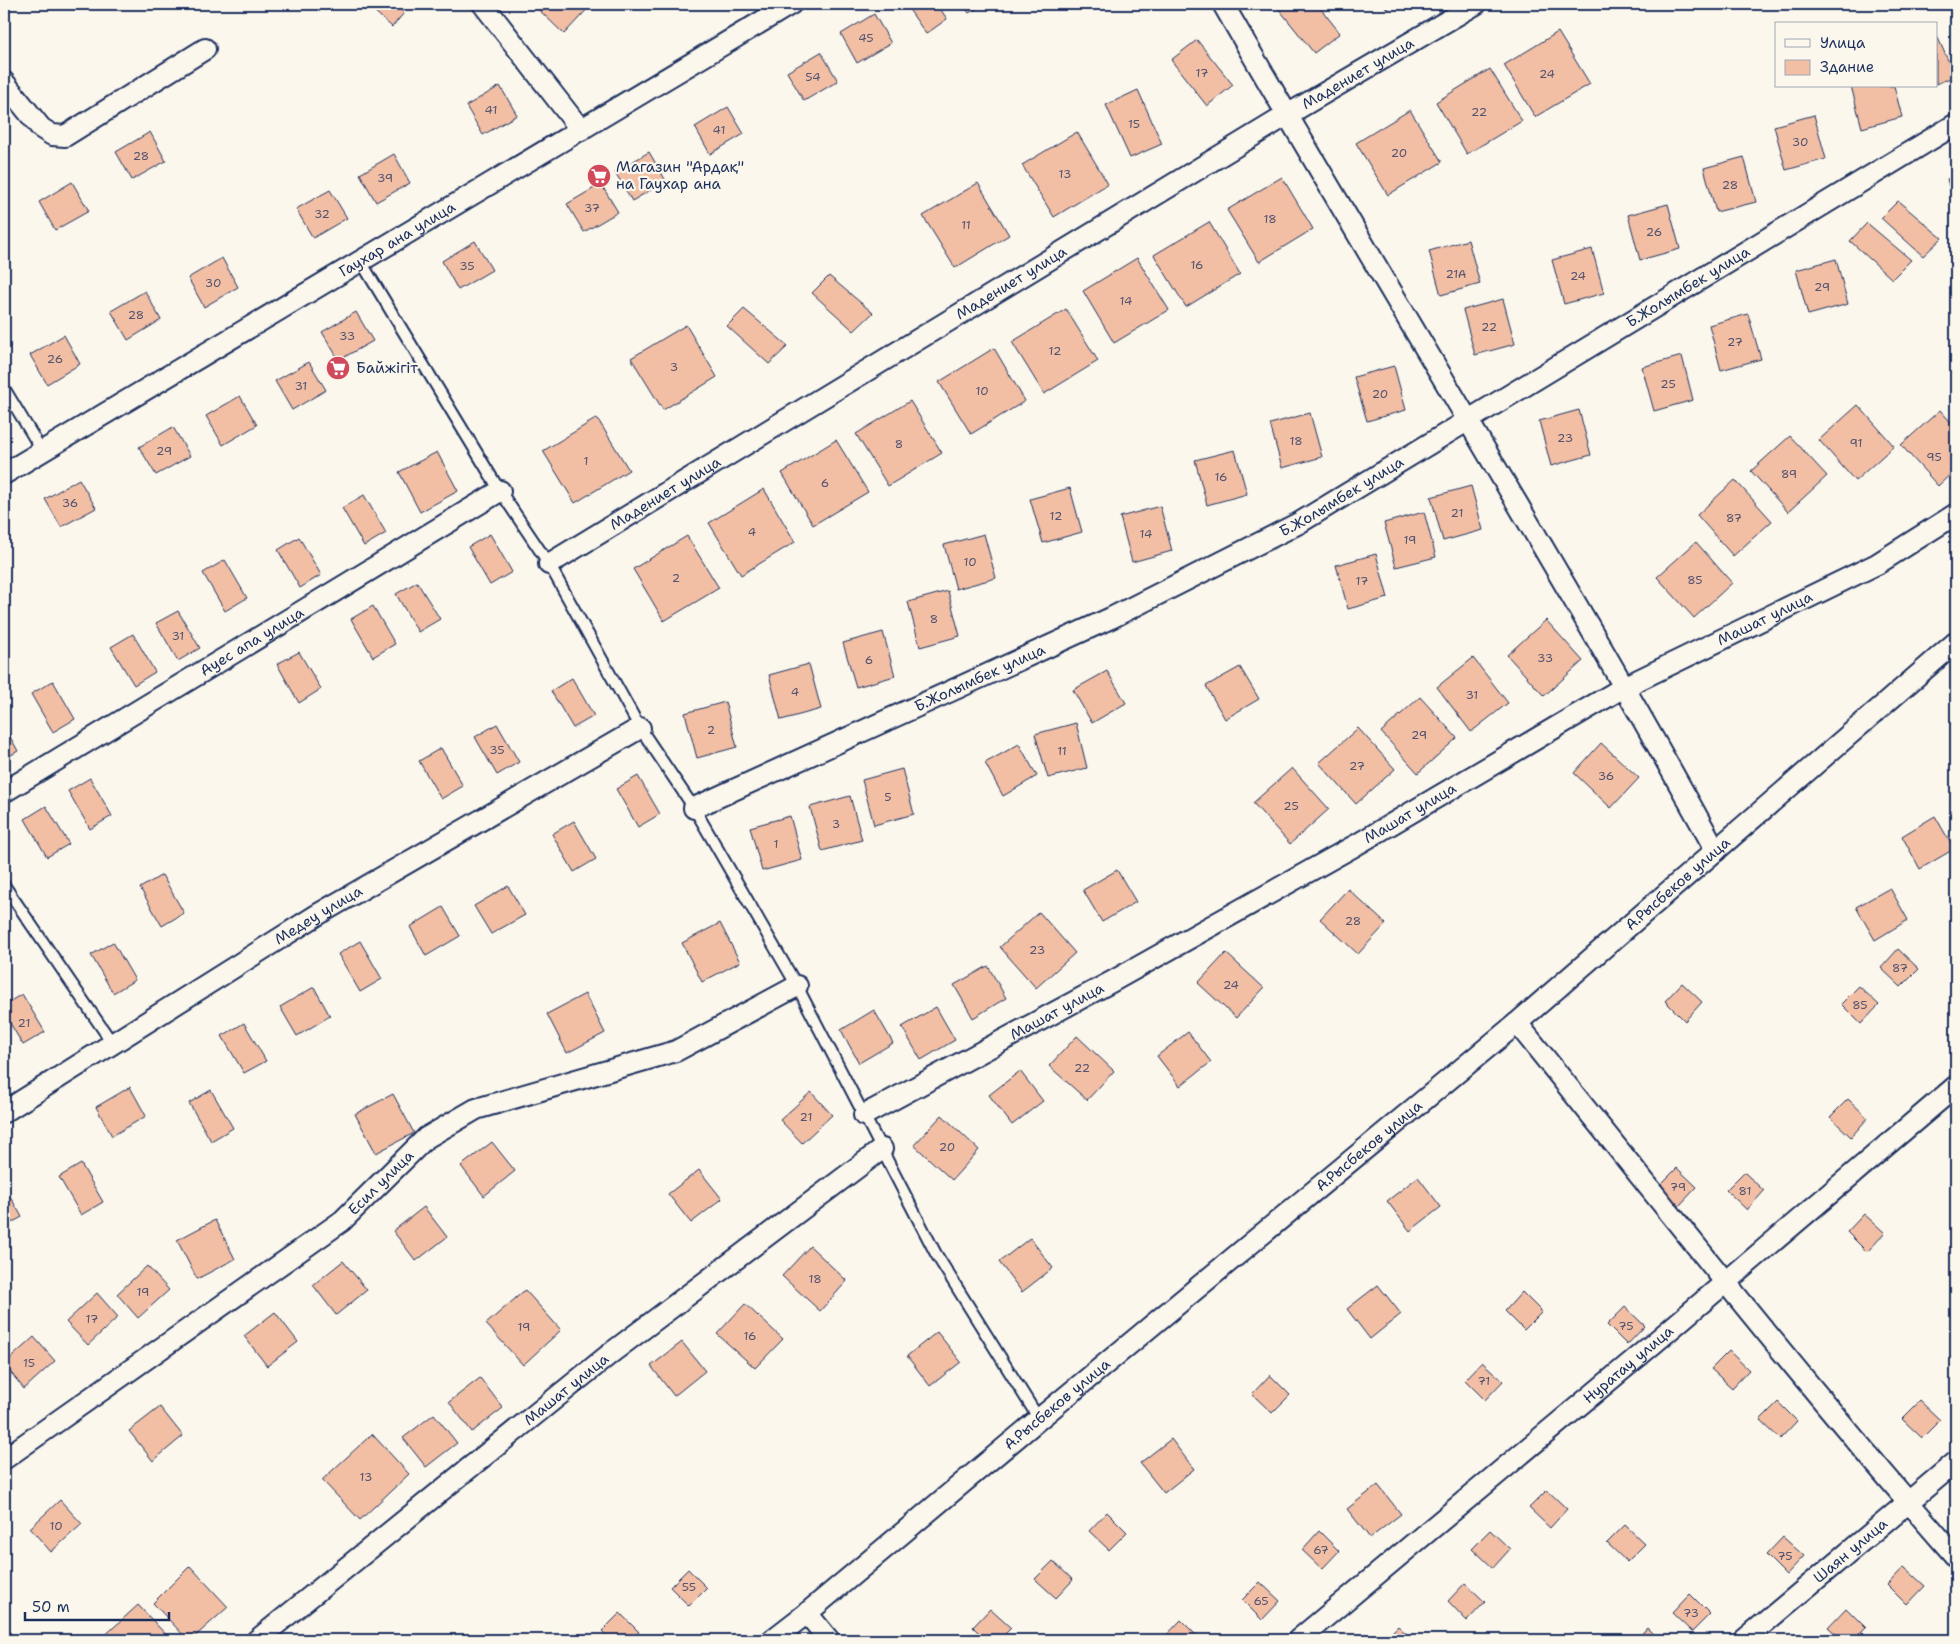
<svg xmlns="http://www.w3.org/2000/svg" width="1960" height="1644" viewBox="0 0 1960 1644" font-family="'Shantell Sans',sans-serif">
  <style>
    .building { fill: #f2bea4; stroke: #1b2f5e }
    .lines { fill: none; stroke-linecap: round; stroke-linejoin: round }
    .service-casing { stroke: #1b2f5e; stroke-width: 14 }
    .minor-casing { stroke: #1b2f5e; stroke-width: 24 }
    .service { stroke: #fbf7ec; stroke-width: 10 }
    .minor { stroke: #fbf7ec; stroke-width: 20 }
    .labels { text-anchor: middle; stroke-width: 4.5; stroke-linejoin: round; paint-order: stroke }
    .number-label { font-size: 12px; fill: #515370 }
    .street-label { font-size: 15px; fill: #1b2f5e; stroke: #fbf7ec }
    .poi-label { font-size: 15px; fill: #1b2f5e; stroke: #fbf7ec; text-anchor: start }
  </style>
  <rect width="100%" height="100%" fill="#fbf7ec"/>
  <filter id="ink" filterUnits="userSpaceOnUse"><feTurbulence type="fractalNoise" baseFrequency=".02" numOctaves="2"/><feDisplacementMap in="SourceGraphic" scale="10" xChannelSelector="R" yChannelSelector="G"/><feConvolveMatrix kernelMatrix="1 2 1 2 8 2 1 2 1" color-interpolation-filters="sRGB"/></filter>
  <g filter="url(#ink)">
    <path class="building" d="M377 4H394L404 13 392 27 372 9Z
      M541 4H592L564 34 537 8Z
      M908 4H937L947 19 926 34 906 5Z
      M963 4H984L969 13Z
      M1283 4H1317L1340 33 1314 53 1278 8Z
      M1383 4H1393L1387 9Z
      M874 14 891 43 857 63 841 34Z
      M1558 32 1590 84 1535 117 1504 65Z
      M1938 38 1955 76 1936 84V39Z
      M1197 40 1233 85 1207 106 1171 60Z
      M821 52 838 81 804 101 787 72Z
      M1490 69 1522 121 1467 154 1436 102Z
      M500 86 517 115 483 135 466 106Z
      M1851 86H1894L1902 117 1862 128Z
      M1138 90 1162 144 1130 158 1106 105Z
      M728 107 744 134 710 154 695 127Z
      M1410 110 1442 162 1388 195 1356 143Z
      M1814 115 1826 159 1786 170 1774 126Z
      M150 132 166 161 132 180 116 152Z
      M1077 132 1108 184 1054 217 1022 165Z
      M649 152 666 181 632 201 615 172Z
      M394 154 410 183 376 202 360 174Z
      M1744 157 1756 202 1716 212 1704 168Z
      M1956 176V212L1947 179Z
      M1282 177 1313 229 1259 262 1227 210Z
      M72 182 89 211 55 230 39 202Z
      M978 183 1009 235 955 268 923 216Z
      M601 184 618 212 584 232 567 204Z
      M330 190 347 218 313 238 296 209Z
      M1898 201 1942 238 1923 256 1881 218Z
      M1668 204 1680 249 1640 260 1628 215Z
      M1209 222 1240 274 1186 307 1154 255Z
      M1867 223 1911 260 1892 279 1850 241Z
      M1468 240 1480 284 1441 295 1429 251Z
      M475 241 492 270 458 290 442 261Z
      M1592 249 1604 293 1564 304 1552 260Z
      M222 258 238 287 204 307 188 278Z
      M1137 258 1169 310 1114 343 1083 291Z
      M1836 259 1848 304 1808 315 1796 270Z
      M829 276 873 313 854 331 812 293Z
      M145 291 161 320 128 340 111 311Z
      M1503 299 1515 344 1475 355 1463 310Z
      M744 309 788 346 769 364 727 326Z
      M1066 309 1098 361 1044 394 1012 342Z
      M356 312 373 341 339 360 322 332Z
      M1748 314 1761 359 1721 370 1709 325Z
      M686 325 717 377 663 410 631 358Z
      M64 335 80 364 47 384 30 355Z
      M994 348 1025 401 971 434 939 382Z
      M1682 356 1693 400 1654 411 1642 367Z
      M309 362 326 390 292 410 275 381Z
      M1394 366 1406 410 1367 421 1354 377Z
      M240 396 257 425 223 445 206 416Z
      M910 401 942 453 888 486 856 434Z
      M1858 405 1894 446 1855 481 1819 440Z
      M1579 410 1591 455 1551 466 1539 421Z
      M1940 410 1956 428V469L1938 486 1901 445Z
      M1310 413 1322 457 1282 468 1270 424Z
      M597 418 629 470 575 503 543 451Z
      M173 427 190 456 156 475 139 447Z
      M1790 436 1827 476 1788 512 1751 471Z
      M836 440 868 492 813 525 782 473Z
      M1235 450 1247 494 1207 505 1195 460Z
      M437 452 458 491 420 512 399 472Z
      M79 479 96 508 61 527 45 499Z
      M1735 480 1772 521 1733 556 1697 515Z
      M1471 486 1483 530 1443 541 1431 497Z
      M1070 488 1082 532 1043 543 1030 499Z
      M764 489 795 542 741 575 709 523Z
      M364 495 386 533 364 546 342 508Z
      M1160 506 1172 551 1132 562 1120 517Z
      M1424 512 1436 557 1396 567 1384 523Z
      M490 534 512 572 490 585 468 547Z
      M984 534 996 578 956 589 944 545Z
      M687 536 719 588 664 621 633 569Z
      M299 537 321 575 300 588 278 550Z
      M1696 542 1732 583 1694 618 1657 577Z
      M1376 554 1388 598 1348 609 1336 565Z
      M225 560 247 598 225 611 203 573Z
      M417 582 440 619 418 632 396 594Z
      M948 591 960 636 920 647 908 602Z
      M373 606 395 644 373 657 351 619Z
      M178 611 200 648 178 661 156 623Z
      M1546 620 1583 661 1544 696 1507 655Z
      M883 632 895 676 856 687 843 643Z
      M133 634 155 672 134 685 111 647Z
      M299 652 321 689 299 703 277 664Z
      M1473 658 1508 703 1471 732 1437 687Z
      M809 664 821 709 781 720 769 675Z
      M1240 667 1259 699 1225 719 1206 686Z
      M1107 671 1126 703 1092 723 1073 690Z
      M572 678 594 716 573 728 551 691Z
      M53 681 75 719 53 732 31 694Z
      M1420 697 1457 738 1418 773 1381 732Z
      M725 702 737 747 697 758 685 713Z
      M1076 723 1087 768 1048 778 1035 734Z
      M497 724 519 762 497 775 475 737Z
      M4 726 18 751 4 759Z
      M1358 728 1395 769 1356 804 1319 763Z
      M1601 743 1639 778 1611 808 1574 773Z
      M1019 744 1037 776 1003 796 985 763Z
      M441 748 463 786 441 799 419 761Z
      M1292 768 1329 809 1290 844 1253 803Z
      M902 769 914 814 874 825 862 780Z
      M638 776 660 814 638 827 616 789Z
      M90 778 112 816 90 829 68 791Z
      M850 796 862 840 822 851 810 807Z
      M46 806 69 844 47 857 25 819Z
      M790 816 802 860 762 871 750 827Z
      M1935 816 1954 849 1920 869 1902 836Z
      M574 821 596 859 574 872 552 834Z
      M1117 870 1136 902 1102 922 1083 890Z
      M162 875 184 913 162 926 140 888Z
      M508 886 525 915 491 934 474 906Z
      M1890 888 1908 920 1875 940 1856 907Z
      M1348 889 1386 924 1358 954 1320 919Z
      M443 907 460 936 426 956 410 927Z
      M1039 912 1075 953 1036 988 1000 947Z
      M720 923 740 962 702 982 682 943Z
      M360 941 382 979 360 992 338 954Z
      M113 942 135 980 113 993 91 955Z
      M1898 949 1919 969 1901 987 1881 968Z
      M1226 953 1264 988 1236 1018 1198 983Z
      M988 966 1006 998 973 1018 954 985Z
      M1682 983 1702 1002 1685 1021 1665 1001Z
      M1859 986 1879 1005 1861 1024 1841 1004Z
      M314 987 330 1016 297 1036 280 1007Z
      M22 994 45 1032 23 1045 4 1013V1005Z
      M585 994 605 1033 567 1053 547 1014Z
      M936 1007 955 1040 921 1060 902 1027Z
      M874 1010 893 1043 859 1063 841 1030Z
      M244 1023 266 1061 244 1073 222 1036Z
      M1188 1032 1211 1062 1180 1086 1157 1056Z
      M1077 1036 1114 1071 1087 1100 1049 1066Z
      M1020 1071 1043 1101 1012 1125 989 1095Z
      M130 1087 146 1116 112 1136 96 1107Z
      M211 1090 233 1128 211 1141 189 1103Z
      M811 1092 832 1115 802 1143 780 1120Z
      M393 1094 414 1133 376 1153 355 1114Z
      M1848 1099 1868 1118 1851 1137 1830 1117Z
      M942 1115 979 1150 952 1180 914 1145Z
      M492 1142 515 1171 484 1196 461 1166Z
      M81 1164 103 1202 81 1215 59 1177Z
      M1677 1168 1697 1187 1679 1206 1659 1186Z
      M699 1170 722 1199 691 1223 668 1194Z
      M1744 1172 1764 1191 1747 1210 1726 1190Z
      M1418 1177 1441 1207 1410 1231 1387 1201Z
      M4 1186 22 1217 4 1227Z
      M424 1207 447 1237 416 1261 393 1231Z
      M1864 1214 1885 1233 1867 1252 1847 1232Z
      M215 1220 235 1259 197 1279 177 1240Z
      M1030 1238 1053 1268 1022 1292 999 1262Z
      M810 1246 847 1281 820 1311 782 1276Z
      M343 1261 367 1290 336 1315 313 1285Z
      M147 1266 169 1290 138 1318 117 1294Z
      M1378 1285 1401 1314 1370 1339 1347 1309Z
      M525 1290 561 1330 523 1365 486 1324Z
      M1522 1292 1542 1312 1524 1330 1505 1311Z
      M97 1293 118 1317 88 1345 66 1322Z
      M745 1304 783 1339 755 1368 717 1334Z
      M1625 1307 1645 1326 1627 1345 1607 1325Z
      M275 1312 298 1342 267 1366 244 1336Z
      M937 1332 961 1362 930 1386 907 1356Z
      M34 1337 55 1361 24 1389 4 1364Z
      M682 1342 705 1371 674 1396 651 1366Z
      M1729 1351 1749 1370 1732 1388 1711 1369Z
      M1482 1362 1503 1381 1485 1400 1465 1380Z
      M1270 1375 1290 1395 1272 1413 1252 1394Z
      M480 1378 503 1408 472 1432 449 1402Z
      M1920 1401 1940 1420 1922 1438 1902 1419Z
      M1778 1402 1797 1421 1780 1439 1760 1420Z
      M160 1407 183 1436 153 1461 129 1431Z
      M434 1414 457 1443 426 1467 403 1438Z
      M372 1434 409 1474 360 1520 322 1480Z
      M1171 1439 1194 1469 1164 1493 1140 1463Z
      M1378 1485 1401 1514 1370 1538 1347 1509Z
      M1547 1490 1567 1509 1550 1528 1529 1508Z
      M60 1500 82 1524 51 1552 30 1528Z
      M1107 1512 1127 1532 1109 1550 1089 1531Z
      M1625 1525 1645 1544 1627 1562 1607 1543Z
      M1490 1530 1510 1549 1493 1568 1472 1548Z
      M1319 1531 1339 1551 1322 1569 1302 1550Z
      M1783 1537 1804 1556 1786 1575 1766 1555Z
      M1053 1561 1073 1580 1056 1598 1035 1579Z
      M190 1566 228 1607 191 1640H188L153 1603Z
      M1904 1567 1925 1586 1907 1605 1887 1585Z
      M688 1569 707 1588 689 1606 670 1587Z
      M1260 1582 1280 1601 1262 1620 1242 1600Z
      M1465 1583 1485 1602 1467 1621 1448 1601Z
      M1690 1594 1710 1614 1692 1632 1672 1613Z
      M138 1605 171 1640H100Z
      M1846 1608 1866 1628 1854 1640H1842L1828 1627Z
      M990 1609 1011 1628 999 1640H986L973 1627Z
      M620 1613 639 1632 630 1640H611L602 1631Z
      M1181 1620 1201 1640H1200L1163 1639Z
      M1398 1626 1413 1640H1384Z
      M1647 1628 1659 1640H1636Z"/>
    <g class="lines">
      <g class="service-casing">
        <path id="service" d="M360 260 500 491 549 564 640 728 694 808 797 986 936 1254 1039 1419
          M4 388 42 451
          M4 885 113 1044"/>
      </g>
      <g class="minor-casing">
        <g id="minor">
          <path d="M483 4 581 130"/>
          <path d="M1223 4C1385 287 1559 564 1716 851"/>
          <path d="M4 82 41 128 52 135 65 136 205 49"/>
          <path id="s1" d="M4 474 791 4"/>
          <path id="s2" d="M549 564 1287 115 1476 4"/>
          <path id="s3" d="M4 792 500 491"/>
          <path id="s4" d="M694 808 1111 618 1299 523 1956 124"/>
          <path d="M1517 1023C1662 1203 1804 1384 1956 1557"/>
          <path id="s5" d="M4 1112 317 915 640 728"/>
          <path id="s6" d="M864 1115 1113 981 1356 845 1624 687 1877 564 1956 514"/>
          <path id="s7" d="M4 1459 342 1221 426 1138 476 1109 676 1051 797 986"/>
          <path d="M807 1613 829 1640"/>
          <path id="s8" d="M257 1640 611 1353 882 1149"/>
          <path id="s9" d="M772 1640 807 1613 1039 1419 1517 1023 1956 642"/>
          <path id="s10" d="M1298 1640 1653 1344 1956 1086"/>
          <path id="s11" d="M1744 1640 1956 1462"/>
        </g>
      </g>
      <use href="#service" class="service"/>
      <use href="#minor" class="minor"/>
    </g>
  </g>
  <defs>
    <g id="supermarket-disc" transform="scale(1.25)"><circle r="9.5" fill="#d1495b" stroke="#fbf7ec"/><path d="M-6-5.5h2.5l.6 2H6L4.5 2H-2.5L-4.4-4H-6ZM-1.5 3.2a1.3 1.3 0 1 0 .1 0ZM3 3.2a1.3 1.3 0 1 0 .1 0Z" fill="#fff"/></g>
  </defs>
  <g fill-rule="evenodd">
    <use href="#supermarket-disc" x="599" y="176"/>
    <use href="#supermarket-disc" x="338" y="368"/>
  </g>
  <g class="labels">
    <g class="number-label">
      <text x="866" y="42">45</text>
      <text x="1202" y="77">17</text>
      <text x="1547" y="78">24</text>
      <text x="813" y="81">54</text>
      <text x="491" y="114">41</text>
      <text x="1479" y="116">22</text>
      <text x="1134" y="128">15</text>
      <text x="719" y="134">41</text>
      <text x="1800" y="146">30</text>
      <text x="1399" y="157">20</text>
      <text x="141" y="160">28</text>
      <text x="1065" y="178">13</text>
      <text x="385" y="182">39</text>
      <text x="1730" y="189">28</text>
      <text x="592" y="212">37</text>
      <text x="322" y="218">32</text>
      <text x="1270" y="223">18</text>
      <text x="966" y="229">11</text>
      <text x="1654" y="236">26</text>
      <text x="1197" y="269">16</text>
      <text x="467" y="270">35</text>
      <text x="1456" y="278">21A</text>
      <text x="1578" y="280">24</text>
      <text x="213" y="287">30</text>
      <text x="1822" y="291">29</text>
      <text x="1126" y="305">14</text>
      <text x="136" y="319">28</text>
      <text x="1489" y="331">22</text>
      <text x="347" y="340">33</text>
      <text x="1735" y="346">27</text>
      <text x="1055" y="355">12</text>
      <text x="55" y="363">26</text>
      <text x="674" y="371">3</text>
      <text x="1668" y="388">25</text>
      <text x="301" y="390">31</text>
      <text x="982" y="395">10</text>
      <text x="1380" y="398">20</text>
      <text x="1565" y="442">23</text>
      <text x="1296" y="445">18</text>
      <text x="1856" y="447">91</text>
      <text x="899" y="448">8</text>
      <text x="164" y="455">29</text>
      <text x="1934" y="461">95</text>
      <text x="586" y="465">1</text>
      <text x="1789" y="478">89</text>
      <text x="1221" y="481">16</text>
      <text x="825" y="487">6</text>
      <text x="70" y="507">36</text>
      <text x="1457" y="517">21</text>
      <text x="1056" y="520">12</text>
      <text x="1734" y="522">87</text>
      <text x="752" y="536">4</text>
      <text x="1146" y="538">14</text>
      <text x="1410" y="544">19</text>
      <text x="970" y="566">10</text>
      <text x="676" y="582">2</text>
      <text x="1695" y="584">85</text>
      <text x="1362" y="585">17</text>
      <text x="934" y="623">8</text>
      <text x="178" y="640">31</text>
      <text x="1545" y="662">33</text>
      <text x="869" y="664">6</text>
      <text x="795" y="696">4</text>
      <text x="1472" y="699">31</text>
      <text x="711" y="734">2</text>
      <text x="1419" y="739">29</text>
      <text x="497" y="754">35</text>
      <text x="1062" y="755">11</text>
      <text x="1357" y="770">27</text>
      <text x="1606" y="780">36</text>
      <text x="888" y="801">5</text>
      <text x="1291" y="810">25</text>
      <text x="836" y="828">3</text>
      <text x="776" y="848">1</text>
      <text x="1353" y="925">28</text>
      <text x="1037" y="954">23</text>
      <text x="1900" y="972">87</text>
      <text x="1231" y="989">24</text>
      <text x="1860" y="1009">85</text>
      <text x="24" y="1027">21</text>
      <text x="1082" y="1072">22</text>
      <text x="806" y="1121">21</text>
      <text x="947" y="1151">20</text>
      <text x="1678" y="1191">79</text>
      <text x="1745" y="1195">81</text>
      <text x="815" y="1283">18</text>
      <text x="143" y="1296">19</text>
      <text x="92" y="1323">17</text>
      <text x="1626" y="1330">75</text>
      <text x="524" y="1331">19</text>
      <text x="750" y="1340">16</text>
      <text x="29" y="1367">15</text>
      <text x="1484" y="1385">71</text>
      <text x="366" y="1481">13</text>
      <text x="56" y="1530">10</text>
      <text x="1321" y="1554">67</text>
      <text x="1785" y="1560">75</text>
      <text x="689" y="1591">55</text>
      <text x="1261" y="1605">65</text>
      <text x="1691" y="1617">73</text>
    </g>
    <g class="street-label">
      <text dy="5" stroke="none"><textPath href="#s2" startOffset="946">Мадениет улица</textPath></text>
      <text dy="5" stroke="none"><textPath href="#s1" startOffset="458">Гаухар ана улица</textPath></text>
      <text dy="5" stroke="none"><textPath href="#s2" startOffset="541">Мадениет улица</textPath></text>
      <text dy="5" stroke="none"><textPath href="#s4" startOffset="1124">Б.Жолымбек улица</textPath></text>
      <text dy="5" stroke="none"><textPath href="#s2" startOffset="136">Мадениет улица</textPath></text>
      <text dy="5" stroke="none"><textPath href="#s4" startOffset="719">Б.Жолымбек улица</textPath></text>
      <text dy="5" stroke="none"><textPath href="#s6" startOffset="1029">Машат улица</textPath></text>
      <text dy="5" stroke="none"><textPath href="#s3" startOffset="290">Ауес апа улица</textPath></text>
      <text dy="5" stroke="none"><textPath href="#s4" startOffset="314">Б.Жолымбек улица</textPath></text>
      <text dy="5" stroke="none"><textPath href="#s6" startOffset="624">Машат улица</textPath></text>
      <text dy="5" stroke="none"><textPath href="#s9" startOffset="1180">А.Рысбеков улица</textPath></text>
      <text dy="5" stroke="none"><textPath href="#s5" startOffset="371">Медеу улица</textPath></text>
      <text dy="5" stroke="none"><textPath href="#s6" startOffset="219">Машат улица</textPath></text>
      <text dy="5" stroke="none"><textPath href="#s9" startOffset="775">А.Рысбеков улица</textPath></text>
      <text dy="5" stroke="none"><textPath href="#s7" startOffset="468">Есил улица</textPath></text>
      <text dy="5" stroke="none"><textPath href="#s10" startOffset="430">Нуратау улица</textPath></text>
      <text dy="5" stroke="none"><textPath href="#s8" startOffset="398">Машат улица</textPath></text>
      <text dy="5" stroke="none"><textPath href="#s9" startOffset="370">А.Рысбеков улица</textPath></text>
      <text dy="5" stroke="none"><textPath href="#s11" startOffset="139">Шаян улица</textPath></text>
    </g>
    <g class="poi-label">
      <text x="616" y="172">Магазин "Ардақ"<tspan x="616" dy="17">на Гаухар ана</tspan></text>
      <text x="356" y="373">Байжігіт</text>
    </g>
  </g>
  <rect width="1960" height="1644" fill="none" stroke="#fbf7ec" stroke-width="20"/>
  <rect x="10" y="10" width="1940" height="1624" fill="none" stroke="#1b2f5e" stroke-width="2" filter="url(#ink)"/>
  <rect x="1775" y="22" width="162" height="65" fill="#fbf7ec" stroke="#a1a7b3"/>
  <rect x="1785" y="39" width="25" height="8" fill="#fbf7ec" stroke="#a1a7b3"/>
  <text x="1820" y="48" font-size="15" fill="#1b2f5e">Улица</text>
  <rect x="1785" y="60" width="25" height="15" fill="#f2bea4" stroke="#a1a7b3"/>
  <text x="1820" y="72" font-size="15" fill="#1b2f5e">Здание</text>
  <path d="M25 1612v8h144v-8" fill="none" stroke="#1b2f5e" stroke-width="2.5"/>
  <text x="32" y="1612" font-size="15" fill="#1b2f5e" stroke="#fbf7ec" stroke-width="4" paint-order="stroke">50 m</text>
</svg>
